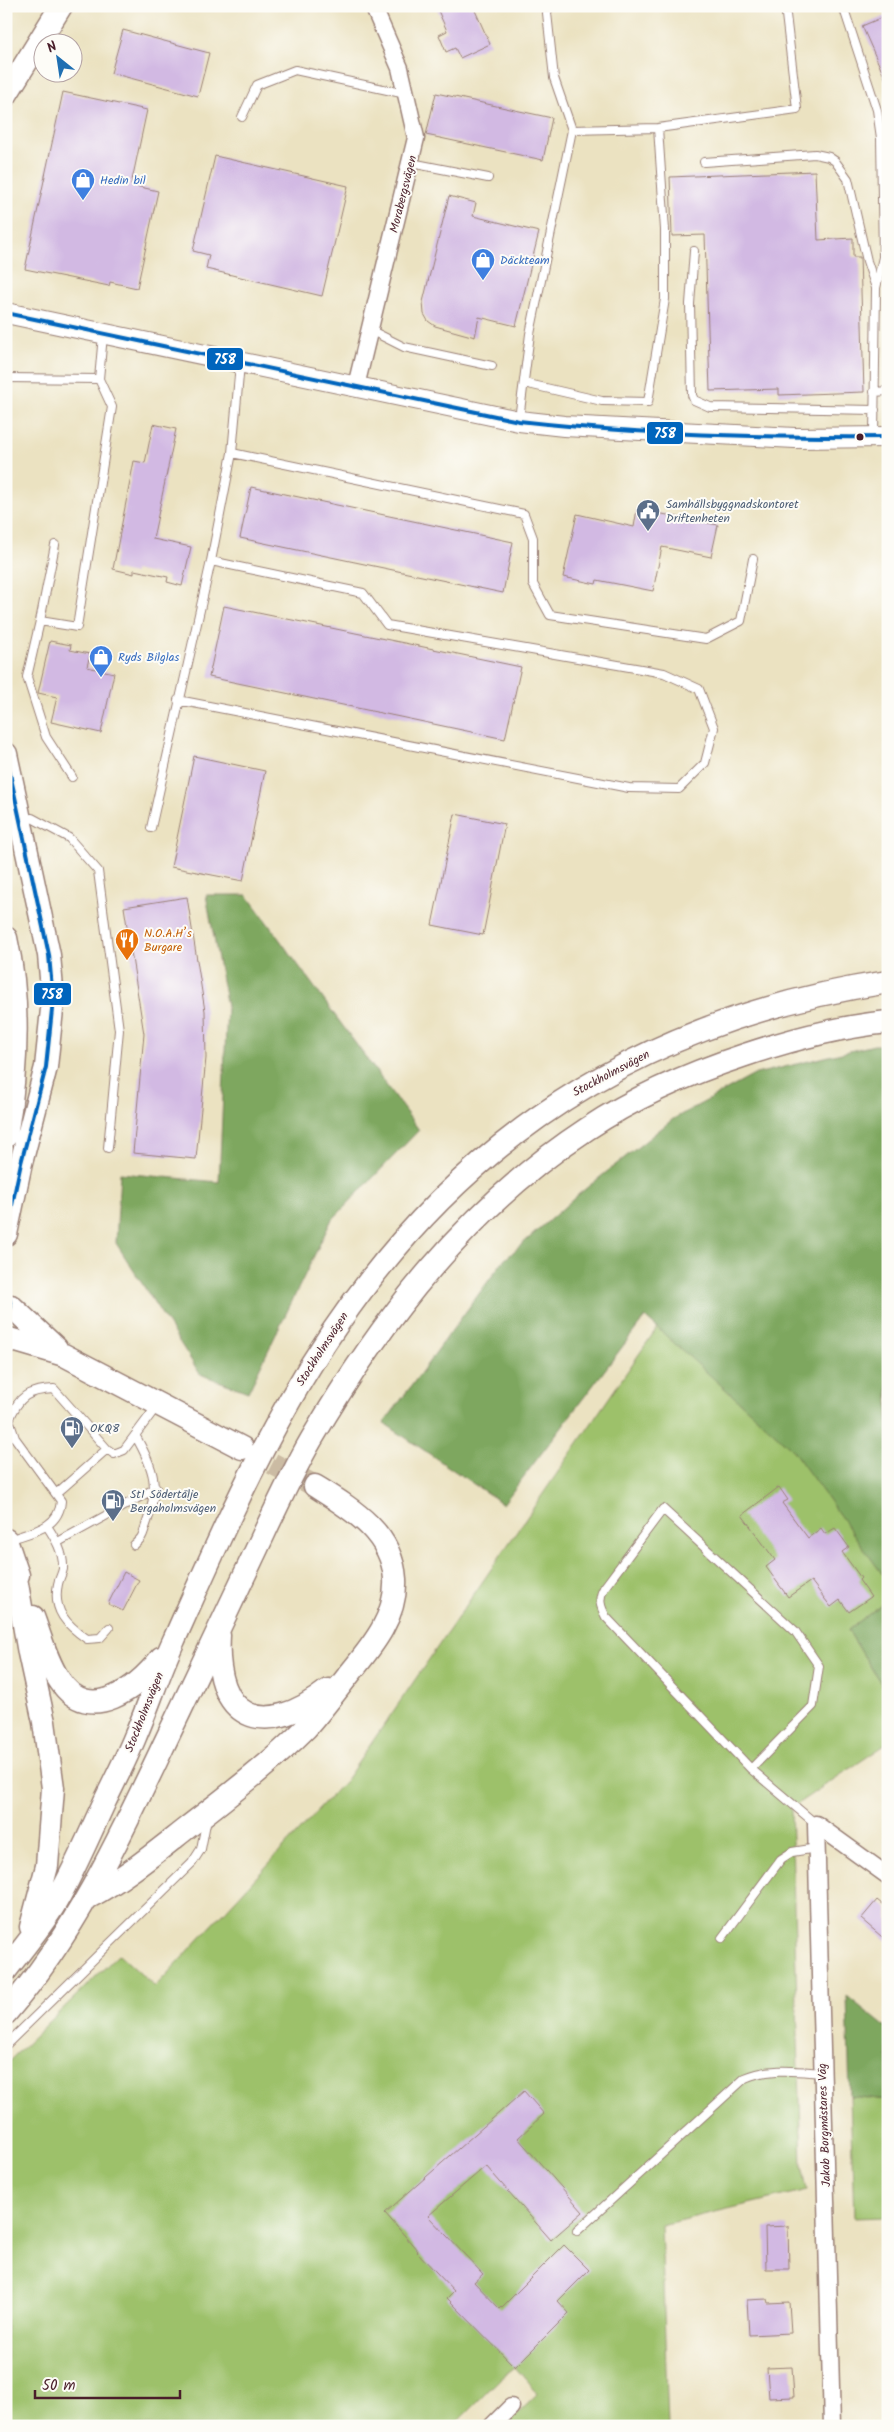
<svg xmlns="http://www.w3.org/2000/svg" width="894" height="2432" viewBox="0 0 894 2432" font-family="Kalam,sans-serif">
  <style>
    .green { fill: #9dc16b; stroke: #74704b }
    .forest { fill: #7ea75f; stroke: #646345 }
    .building { fill: #d2b9e3 }
    .lines { fill: none; stroke-linecap: round; stroke-linejoin: round }
    .secondary-tunnel { stroke: #cbbba3; stroke-width: 22; stroke-dasharray: 22 11; stroke-linecap: butt }
    .service-casing { stroke: #9a8076; stroke-width: 10 }
    .minor-casing { stroke: #9a8076; stroke-width: 19 }
    .tertiary-casing { stroke: #9a8076; stroke-width: 22 }
    .secondary-casing { stroke: #9a8076; stroke-width: 25 }
    .service { stroke: #fff; stroke-width: 8 }
    .minor { stroke: #fff; stroke-width: 16 }
    .tertiary { stroke: #fff; stroke-width: 20 }
    .secondary { stroke: #fff; stroke-width: 22 }
    .bus-1-casing { stroke: #fdfcf7; stroke-width: 8 }
    .bus-1 { stroke: #0065bd; stroke-width: 4 }
    .bus-dot { fill: #4a1f2b; stroke: #fdfcf7; stroke-width: 2 }
    .labels { text-anchor: middle; stroke-width: 4; stroke-linejoin: round; paint-order: stroke }
    .shop-label { font-size: 12px; fill: #366cbe; stroke: #fdfcf7; text-anchor: start }
    .street-label { font-size: 12px; fill: #4a1f2b; stroke: #fdfcf7 }
    .service-label { font-size: 12px; fill: #4e5e75; stroke: #fdfcf7; text-anchor: start }
    .food-label { font-size: 12px; fill: #c56008; stroke: #fdfcf7; text-anchor: start }
    .line-badge { stroke: #fdfcf7; stroke-width: 2 }
    .badge-label { font-size: 14px; text-anchor: middle; font-weight: bold; fill: #fff }
  </style>
  <rect width="100%" height="100%" fill="#fdfcf7"/>
  <filter id="ink" filterUnits="userSpaceOnUse"><feTurbulence type="fractalNoise" baseFrequency=".02" numOctaves="2"/><feDisplacementMap in="SourceGraphic" scale="10" xChannelSelector="R" yChannelSelector="G"/><feConvolveMatrix kernelMatrix="1 2 1 2 8 2 1 2 1" color-interpolation-filters="sRGB"/></filter>
  <filter id="wash" filterUnits="userSpaceOnUse"><feTurbulence type="fractalNoise" baseFrequency=".0096" numOctaves="4" result="noise"/><feDisplacementMap in="SourceGraphic" scale="20" xChannelSelector="R" yChannelSelector="G"/><feGaussianBlur stdDeviation="1.12" result="paint"/><feColorMatrix in="noise" values="0 0 0 0 0 0 0 0 0 0 0 0 0 0 0 0 0 1.4 0 .05"/><feComposite in="paint" operator="in"/></filter>
  <g filter="url(#wash)">
    <rect width="100%" height="100%" fill="#ebe2c1"/>
    <path class="green" d="M888 1096V1600L848 1630 888 1695V1743L791 1808 802 2166 807 2190 661 2225 668 2426H505L538 2394 515 2367 501 2378 453 2426H6V2064L119 1954 155 1987 346 1780 657 1328 691 1210Z
      M850 2096 888 2100V2217L854 2218Z"/>
    <path class="forest" d="M206 895H247L419 1130 331 1221 248 1392 200 1374 116 1243 120 1173 219 1182 227 1007Z
      M874 1045H888V1582L791 1448 645 1317 503 1504 384 1423 503 1261 579 1194 673 1119 756 1074Z
      M888 1600V1695L848 1630Z
      M847 1996 888 2029V2100L850 2096Z"/>
    <g id="blocks">
      <path class="building" d="M436 6H473L490 44 460 58 455 48 446 52 439 35 447 31Z
        M888 15V85L862 26Z
        M123 30 209 53 198 96 111 73Z
        M63 92 147 110 131 185 158 191 137 288 110 282 109 286 25 269Z
        M436 93 552 118 543 160 426 135Z
        M215 156 348 186 322 296 206 269 209 255 193 251Z
        M815 171 818 240 853 238V257H860L864 392 779 395V389L710 391 705 235 672 236 670 177Z
        M449 196 476 203 473 216 539 232 516 326 479 317 475 337 435 326 428 321 424 314 423 302Z
        M153 424 176 429 153 539 191 547 182 586 167 582 168 577 134 570V574L113 569 134 461 145 463Z
        M251 487 513 542 503 593 240 538Z
        M637 509 718 525 711 557 662 547 653 591 597 580 596 584 563 577 577 514 634 527Z
        M224 606 521 667 505 739 209 677Z
        M50 641 71 645 70 650 90 654 87 667 114 673 101 733 51 722 57 697 38 693Z
        M194 756 265 771 243 881 171 867Z
        M455 814 505 824 483 935 432 925Z
        M187 897 205 1011 206 1058 196 1159 133 1153 144 1034 124 907Z
        M779 1487 788 1500 782 1503 808 1538 821 1528 825 1534 835 1528 849 1547 842 1552 861 1578 859 1580 871 1597 849 1612 840 1600 831 1607 811 1581 788 1597 766 1567 775 1560 742 1515Z
        M124 1572 139 1580 123 1611 108 1604Z
        M877 1900 888 1909V1942L861 1919Z
        M524 2091 544 2114 518 2138 583 2212 551 2240 486 2166 428 2216 483 2274 474 2282 500 2309 564 2245 589 2270 558 2301 569 2313 515 2367 447 2298 454 2291 417 2252 418 2251 385 2213Z
        M788 2226 789 2269H766L765 2227Z
        M767 2299 768 2303 789 2302 791 2333 749 2335 747 2300Z
        M792 2367 794 2397 769 2398 767 2368Z"/>
    </g>
  </g>
  <g filter="url(#ink)">
    <use href="#blocks" fill-opacity="0" stroke="#9a8076" stroke-width="1"/>
    <g class="lines">
      <path class="secondary-tunnel" d="M243 1448 315 1486"/>
      <g class="service-casing">
        <path id="service" d="M843 6 877 110 881 138 883 257 876 288 874 436
          M242 117 257 85 295 70 406 94
          M572 130 658 128 797 109 785 6
          M704 162 815 154 829 157 835 161 848 179 867 261 876 288
          M411 163 488 178
          M694 251 690 304 692 395 694 400 710 407 875 410
          M370 330 404 347 492 366
          M6 378 99 379 103 335
          M524 383 602 401 648 402 665 299V230L658 128
          M874 392 888 391
          M519 419 530 334 572 130 554 78 547 13 549 6
          M232 453 524 514 533 538V584L550 615 706 639 741 621 753 559
          M40 621 55 545
          M178 700 629 788 679 789 705 763 714 728 699 689 664 673 387 625 363 593 211 561
          M72 777 46 737 27 677 40 621 77 627 112 407 99 379
          M6 823 32 818 69 838 98 871 119 1030 108 1148
          M151 828 211 561 232 453 240 364
          M57 1493 107 1449
          M47 1526C55 1538 64 1553 63 1569 62 1574 59 1579 58 1584 52 1611 67 1625 87 1639L100 1638 109 1628
          M8 1540C31 1532 59 1529 61 1501L15 1438 9 1420C19 1396 28 1390 54 1389L107 1449 114 1454 124 1450 157 1406
          M58 1542 156 1488
          M134 1545C144 1536 142 1536 146 1525 160 1487 155 1470 135 1435
          M751 1769 813 1706 819 1666 795 1631 663 1509 604 1588C598 1599 600 1606 606 1617L751 1769 816 1824
          M722 1938 781 1859 792 1852 817 1848
          M6 2045 192 1863 201 1849 207 1818
          M577 2231 745 2078C771 2067 796 2071 823 2073"/>
      </g>
      <g class="minor-casing">
        <path id="minor" d="M356 386 416 138 400 68 373 6
          M816 1824 832 2426
          M816 1824 888 1876
          M492 2426 511 2407"/>
      </g>
      <g class="tertiary-casing">
        <path id="tertiary" d="M6 313 519 421 564 426 795 438 888 437"/>
      </g>
      <g class="secondary-casing">
        <path id="secondary" d="M6 95 61 6
          M6 754 49 955 53 1000 46 1067 21 1163 6 1234
          M6 938C21 1003 17 1071 6 1136
          M11 1306 56 1348
          M6 1338 64 1355 242 1448
          M6 1540 18 1575
          M13 1561 29 1653 44 1722 53 1788 47 1866 31 1927
          M33 1617C41 1638 47 1662 60 1681 90 1726 138 1687 161 1658
          M219 1635C214 1720 263 1741 328 1690
          M89 1897C125 1878 156 1852 188 1827 228 1796 270 1764 306 1728 322 1710 336 1691 351 1672 373 1645 397 1616 395 1579 392 1532 350 1508 315 1486
          M6 1970C23 1948 42 1926 56 1902 75 1869 89 1835 105 1801 115 1780 126 1759 135 1737 149 1705 159 1672 174 1640 210 1559 246 1477 290 1400 425 1163 617 1023 888 982
          M6 2013C84 1923 129 1817 180 1711 204 1660 228 1610 252 1559 271 1519 289 1478 311 1440 381 1320 469 1206 587 1129 635 1097 690 1073 745 1055 792 1039 839 1027 888 1022"/>
      </g>
      <use href="#service" class="service"/>
      <use href="#minor" class="minor"/>
      <use href="#tertiary" class="tertiary"/>
      <use href="#secondary" class="secondary"/>
      <g class="bus-1-casing">
        <path id="bus-1" d="M6 313 519 421C641 435 765 438 888 437
          M6 755 49 955 53 1000 46 1067 21 1163 6 1233
          M6 1287 11 1306 6 1324"/>
      </g>
      <use href="#bus-1" class="bus-1"/>
    </g>
  </g>
  <defs>
    <g id="shop-pin" transform="scale(1.25)"><path d="M0 17L-7.5 6A9.5 9.5 0 1 1 7.5 6Z" fill="#3f7fe0" stroke="#fdfcf7"/><path d="M-5-2.5h2.3a2.7 3.5 0 0 1 5.4 0H5L5.5 6h-11ZM-1.5-2.5h3a1.5 2.3 0 0 0-3 0Z" fill="#fff"/></g>
    <g id="civic-pin" transform="scale(1.25)"><path d="M0 17L-7.5 6A9.5 9.5 0 1 1 7.5 6Z" fill="#5c6f8a" stroke="#fdfcf7"/><path d="M-.6-6.5H3V-4.5H.6V-3L4-1V1h2V6H-6V1h2V-1L-.6-3ZM-1.2 2.5V6h2.4V2.5Z" fill="#fff"/></g>
    <g id="restaurant-pin" transform="scale(1.25)"><path d="M0 17L-7.5 6A9.5 9.5 0 1 1 7.5 6Z" fill="#e8710a" stroke="#fdfcf7"/><path d="M-5-6h1v4h1v-4h1v4h1v-4h1v5L-1.5 .5V6h-2V.5L-5-1ZM5-6V6H3V1.5H1.5Q1.5-4 5-6Z" fill="#fff"/></g>
    <g id="fuel-pin" transform="scale(1.25)"><path d="M0 17L-7.5 6A9.5 9.5 0 1 1 7.5 6Z" fill="#5c6f8a" stroke="#fdfcf7"/><path d="M-5.5-6h7V0h2V4h1.3V-2.5L3-4.5l.8-.8L6-3V5H2.5V1h-1V6h-7ZM-4.2-4.7v3.2H.2V-4.7Z" fill="#fff"/></g>
  </defs>
  <g fill-rule="evenodd">
    <use href="#shop-pin" x="83" y="180"/>
    <use href="#shop-pin" x="483" y="260"/>
    <use href="#civic-pin" x="648" y="511"/>
    <use href="#shop-pin" x="101" y="657"/>
    <use href="#restaurant-pin" x="127" y="940"/>
    <use href="#fuel-pin" x="72" y="1428"/>
    <use href="#fuel-pin" x="113" y="1501"/>
  </g>
  <circle class="bus-dot" cx="860" cy="437" r="4.5"/>
  <g class="labels">
    <g class="shop-label">
      <text x="100" y="184">Hedin bil</text>
      <text x="500" y="264">Däckteam</text>
      <text x="118" y="661">Ryds Bilglas</text>
    </g>
    <g class="street-label">
      <text transform="translate(403 194) rotate(-76)" y="4">Morabergsvägen</text>
      <text transform="translate(611 1073) rotate(-28)" y="4">Stockholmsvägen</text>
      <text transform="translate(322 1349) rotate(-57)" y="4">Stockholmsvägen</text>
      <text transform="translate(144 1712) rotate(-68)" y="4">Stockholmsvägen</text>
      <text transform="translate(824 2125) rotate(-92)" y="4">Jakob Borgmästares Väg</text>
    </g>
    <g class="service-label">
      <text x="666" y="508">Samhällsbyggnadskontoret<tspan x="666" dy="14">Driftenheten</tspan></text>
      <text x="90" y="1432">OKQ8</text>
      <text x="130" y="1498">St1 Södertälje<tspan x="130" dy="14">Bergaholmsvägen</tspan></text>
    </g>
    <g class="food-label">
      <text x="144" y="937">N.O.A.H’s<tspan x="144" dy="14">Burgare</tspan></text>
    </g>
  </g>
  <g class="line-badge">
    <rect x="206" y="347" width="38" height="24" rx="5" fill="#0065bd"/>
    <rect x="646" y="421" width="38" height="24" rx="5" fill="#0065bd"/>
    <rect x="33" y="982" width="39" height="24" rx="5" fill="#0065bd"/>
  </g>
  <g class="badge-label">
    <text x="225" y="364">758</text>
    <text x="665" y="438">758</text>
    <text x="52" y="999">758</text>
  </g>
  <rect width="894" height="2432" fill="none" stroke="#fdfcf7" stroke-width="25"/>
  <g transform="translate(58 58) rotate(330)"><circle r="24" fill="#fdfcf7" stroke="#b5a4a5"/>
  <path d="M0-4L9 19L0 12L-9 19Z" fill="#1f6fb2"/>
  <text y="-8" font-size="14" font-weight="bold" text-anchor="middle" fill="#4a1f2b">N</text>
  </g>
  <path d="M35 2390v8h145v-8" fill="none" stroke="#4a1f2b" stroke-width="2.5"/>
  <text x="42" y="2390" font-size="15" fill="#4a1f2b" stroke="#fdfcf7" stroke-width="4" paint-order="stroke">50 m</text>
</svg>
